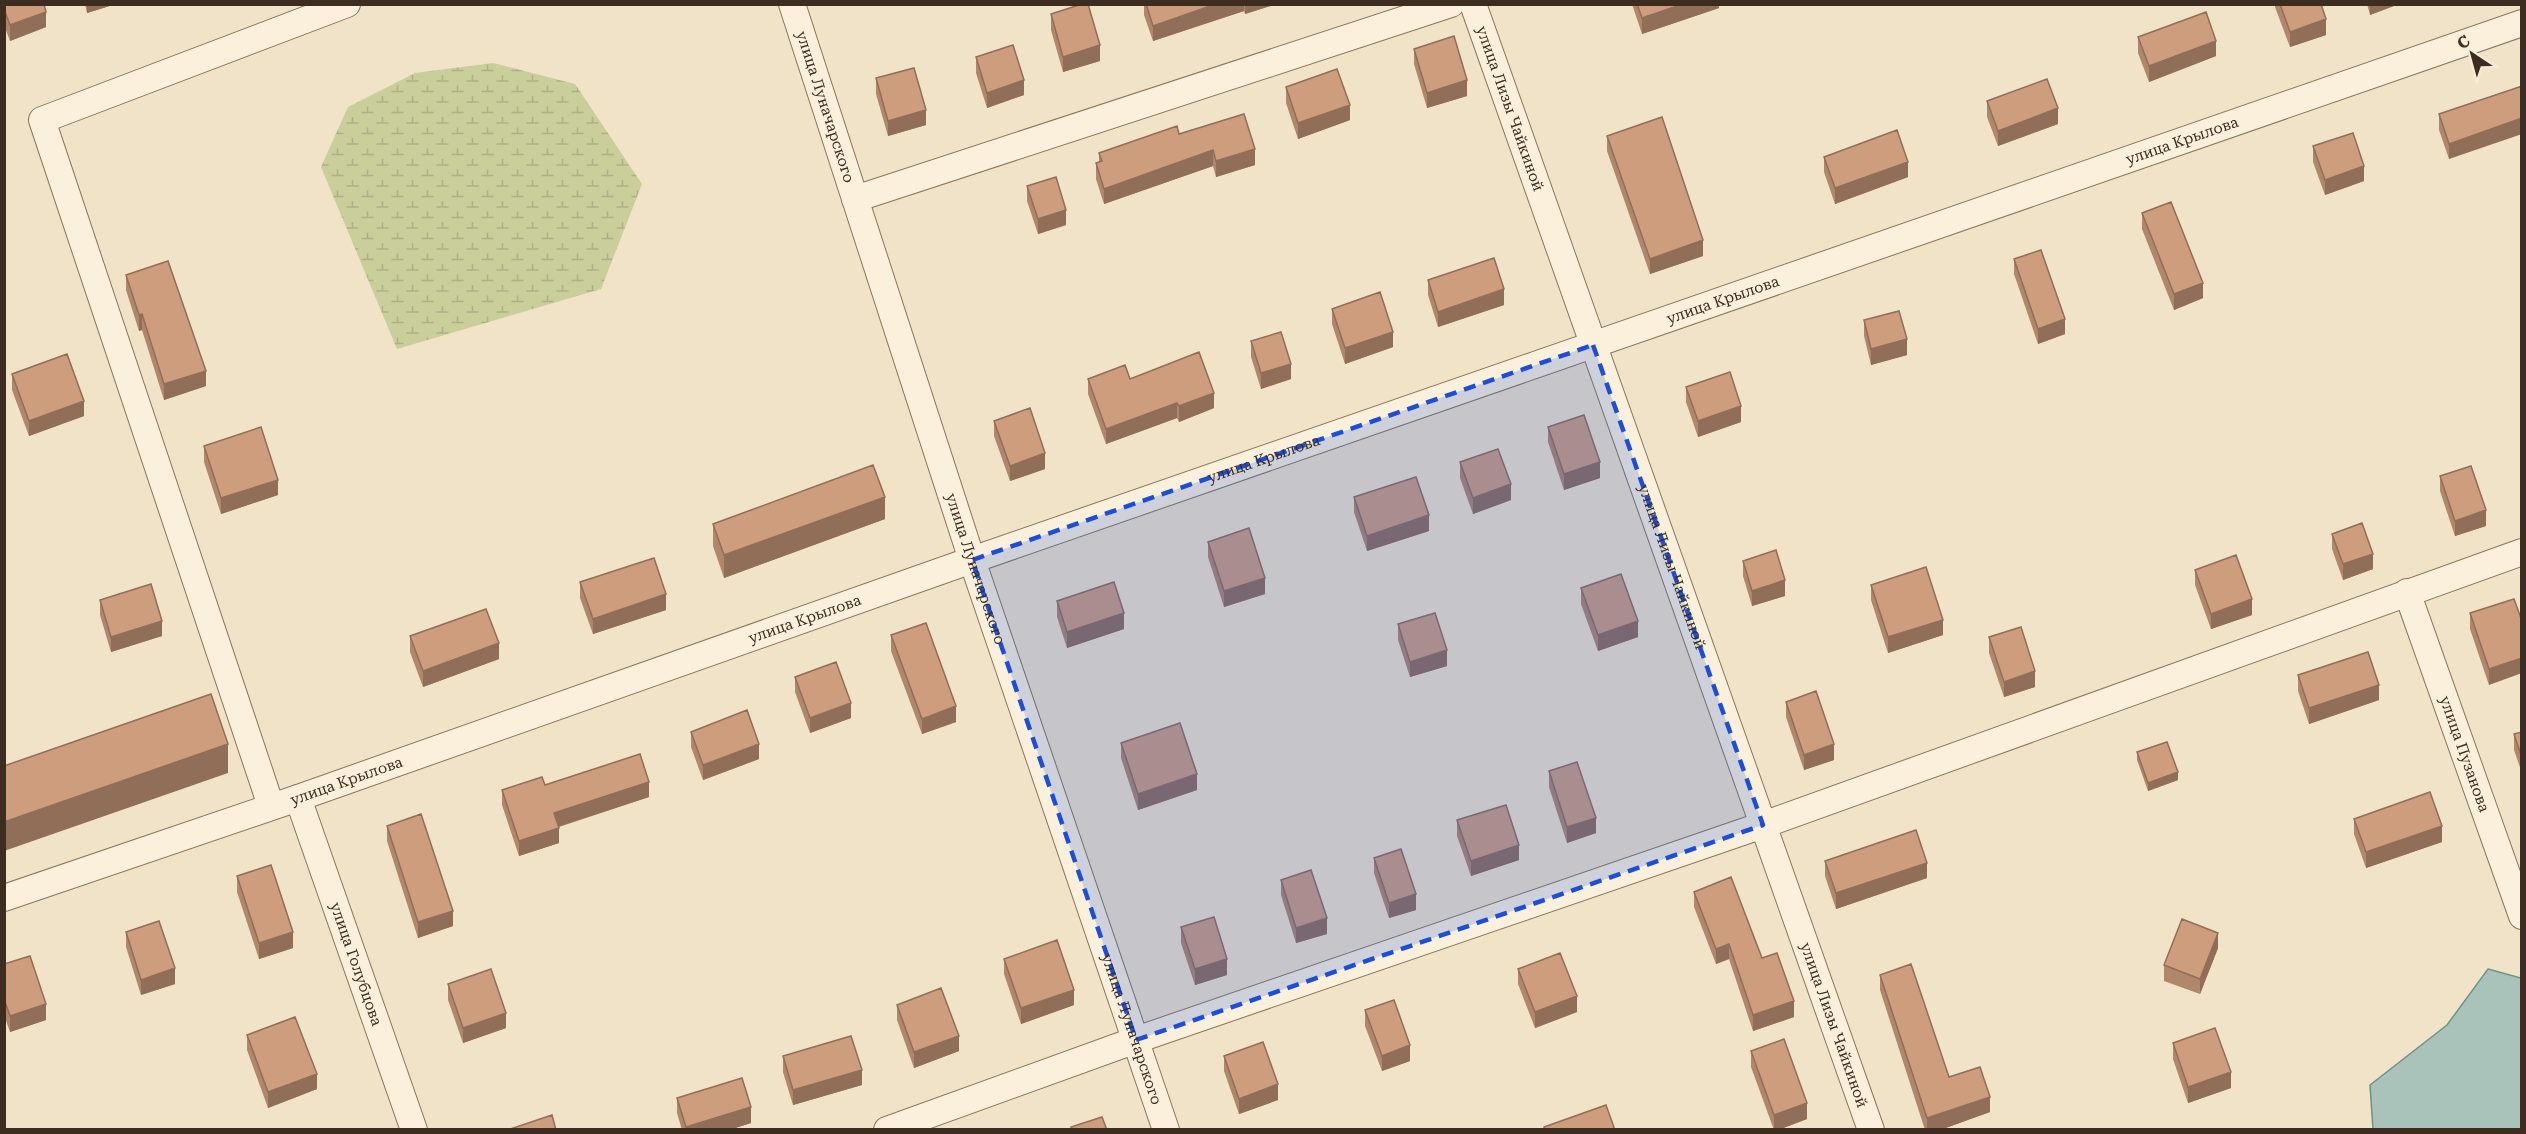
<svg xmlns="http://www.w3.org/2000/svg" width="2526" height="1134" viewBox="0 0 2526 1134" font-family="'Roboto Serif',serif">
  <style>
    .wetland { fill: url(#wetland-marsh) }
    .water { fill: #a9c3bb; stroke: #6f9289; stroke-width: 1.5 }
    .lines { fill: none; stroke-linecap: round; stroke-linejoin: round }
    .street-casing { stroke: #8c755c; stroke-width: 28 }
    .street { stroke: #faf0db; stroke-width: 26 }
    .wall { fill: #b1876c }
    .shaded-wall { fill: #906e58 }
    .building { fill: #ce9d7d; stroke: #906e58; stroke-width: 1.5 }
    .marked { fill: #1d4ed8; fill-opacity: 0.2; stroke: #1d4ed8; stroke-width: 4.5; stroke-dasharray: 12 8; stroke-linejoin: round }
    .labels { text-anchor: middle; stroke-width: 4.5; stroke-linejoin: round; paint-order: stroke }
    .street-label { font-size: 15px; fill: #3c2d20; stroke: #f7edd7 }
  </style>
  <defs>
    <pattern id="wetland-marsh" width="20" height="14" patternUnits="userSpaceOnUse" patternTransform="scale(1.5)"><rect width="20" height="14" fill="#c9ce9b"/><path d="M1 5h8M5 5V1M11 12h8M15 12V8" fill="none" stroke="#aeb185"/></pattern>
  </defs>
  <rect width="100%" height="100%" fill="#f0e3c7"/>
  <path class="wetland" d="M493 63 575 84 642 184 601 289 397 349 321 167 348 107 415 73Z"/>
  <path class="water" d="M2488 969 2521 978V1129H2373L2370 1085 2447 1025Z"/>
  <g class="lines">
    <g class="street-casing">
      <g id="street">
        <path id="s1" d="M792 4 972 560 1166 1130"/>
        <path id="s2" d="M1473 4 1871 1130"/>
        <path d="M855 199 1451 4"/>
        <path id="s3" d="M2407 592 2522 916"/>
        <path id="s4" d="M298 798 414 1130"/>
        <path d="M271 806 42 120 347 4"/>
        <path id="s5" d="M4 898 298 798 972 560 2522 23"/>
        <path d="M887 1130 1136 1040 1763 825 2522 552"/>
      </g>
    </g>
    <use href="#street" class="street"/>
  </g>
  <path class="wall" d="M4 4 46 27 10 41 4 25Z
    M85 4H116L87 13Z
    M1144 4H1277L1245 14 1244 11 1153 41 1144 15Z
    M1632 4H1719V8L1642 34Z
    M2275 4H2321L2326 35 2290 47 2275 7Z
    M2367 4H2399L2370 15Z
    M1051 14 1100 61 1063 72 1051 30Z
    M2138 37 2216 56 2149 82 2138 53Z
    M1414 49 1467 96 1427 108 1414 64Z
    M976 57 1024 95 987 108 976 73Z
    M876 78 926 125 888 136 876 94Z
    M2521 86 2449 159 2439 130V114Z
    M1286 87 1350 120 1298 139 1286 103Z
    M1987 101 2058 124 1998 146 1987 117Z
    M1179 134 1255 165 1216 177 1213 166 1104 204 1096 179V163L1099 162V153Z
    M1607 136 1703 256 1650 274 1607 151Z
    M2313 146 2364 181 2325 195 2313 162Z
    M1824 157 1908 177 1835 204 1824 172Z
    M1027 186 1066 225 1038 234 1027 201Z
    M2142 213 2203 298 2174 310 2142 229Z
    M2014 259 2065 334 2038 344 2014 274Z
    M126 275 206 386 164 400 142 330 139 331 126 290Z
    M1428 280 1504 305 1438 327 1428 295Z
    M1332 309 1393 347 1345 364 1332 324Z
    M1864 320 1907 355 1871 365 1864 336Z
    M1251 341 1291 379 1261 389 1251 357Z
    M12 374 84 416 29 436 12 390Z
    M1088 379H1130L1214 408 1179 422 1177 418 1106 444 1088 394Z
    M1686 387 1741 422 1698 437 1686 402Z
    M994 421 1045 469 1010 481 994 436Z
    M1548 427 1600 478 1564 490 1548 442Z
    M204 446 278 495 221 514 204 462Z
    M1460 462 1511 500 1473 514 1460 478Z
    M2440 476 2486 526 2455 536 2440 491Z
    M1354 497 1429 531 1367 551 1354 512Z
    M885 519 724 578 713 546V524Z
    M2332 534 2373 569 2343 580 2332 549Z
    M1208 542 1265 594 1224 607 1208 557Z
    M1743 561 1785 596 1752 606 1743 576Z
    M2195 570 2252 615 2211 629 2195 585Z
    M580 582 666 610 593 634 580 598Z
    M1871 585 1943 635 1888 653 1871 600Z
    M1581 588 1638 637 1598 651 1581 604Z
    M2514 599 2489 685 2470 629V613Z
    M100 600 162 636 111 652 100 615Z
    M1057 601 1124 629 1067 648 1057 617Z
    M1398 624 1447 666 1410 677 1398 640Z
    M891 635 956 722 922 734 891 651Z
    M410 636 499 659 423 687 410 652Z
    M1989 637 2035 687 2004 697 1989 653Z
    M2298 675 2379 700 2309 724 2298 691Z
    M795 677 851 718 810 733 795 692Z
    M1786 702 1834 760 1804 770 1786 717Z
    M691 732 759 759 703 780 691 747Z
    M2522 732V773L2514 750V734Z
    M1121 743 1197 790 1138 810 1121 758Z
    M2137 752 2178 780 2148 791 2137 760Z
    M1549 771 1596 833 1567 843 1549 787Z
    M545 785 649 797 559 827V843L519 856 502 805V790Z
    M2354 819 2442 842 2366 868 2354 834Z
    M1457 820 1519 860 1471 876 1457 836Z
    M387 826 453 926 418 938 387 841Z
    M1374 858 1416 910 1389 918 1374 873Z
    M1825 861 1927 878 1836 909 1825 876Z
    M237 876 293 948 259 959 237 892Z
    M1281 880 1327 934 1296 943 1281 895Z
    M1694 892 1762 958 1794 1017 1753 1031 1729 959 1716 964 1694 907Z
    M1181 927 1227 975 1195 985 1181 943Z
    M126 932 175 984 141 995 126 947Z
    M2218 948 2200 994 2164 981V965Z
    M1004 959 1074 1005 1021 1024 1004 974Z
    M4 964 46 1020 10 1032 4 1015Z
    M1518 969 1577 1012 1535 1028 1518 984Z
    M1880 975 1949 1077 1990 1112 1940 1130H1925L1880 990Z
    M448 984 506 1028 463 1043 448 1000Z
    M897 1005 959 1051 914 1068 897 1020Z
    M1365 1010 1410 1061 1382 1071 1365 1026Z
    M247 1035 317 1089 268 1108 247 1050Z
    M2173 1043 2231 1088 2188 1103 2173 1059Z
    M1751 1051 1807 1119 1778 1130H1774L1751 1067Z
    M783 1056 862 1085 793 1105 783 1072Z
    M1224 1056 1278 1100 1239 1114 1224 1071Z
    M677 1098 751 1123 729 1130H682L677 1113Z"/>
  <path class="shaded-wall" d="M87 4H116L87 13Z
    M1216 4H1244V11L1153 41V26Z
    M1245 4H1277L1245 14Z
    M1683 4H1719V8L1642 34V18Z
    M2370 4H2399L2370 15Z
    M46 12V27L10 41V25Z
    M2326 19V35L2290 47V32Z
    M2216 41V56L2149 82V66Z
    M1100 45V61L1063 72V57Z
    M1024 80V95L987 108V93Z
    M1467 80V96L1427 108V93Z
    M1350 105V120L1298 139V123Z
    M2058 108V124L1998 146V131Z
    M926 110V125L888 136V121Z
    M2522 118V134L2449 159V144Z
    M1255 149V165L1216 177V161Z
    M1213 150V166L1104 204V189Z
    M1908 162V177L1835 204V188Z
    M2364 166V181L2325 195V180Z
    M1066 210V225L1038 234V219Z
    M1703 240V256L1650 274V259Z
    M2203 283V298L2174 310V294Z
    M1504 289V305L1438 327V312Z
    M142 314V330L139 331V315Z
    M2065 319V334L2038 344V329Z
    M1393 332V347L1345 364V348Z
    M1907 339V355L1871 365V349Z
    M1291 364V379L1261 389V373Z
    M206 371V386L164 400V384Z
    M1214 393V408L1179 422V406Z
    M84 401V416L29 436V421Z
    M1177 403V418L1106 444V429Z
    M1741 406V422L1698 437V421Z
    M1045 453V469L1010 481V466Z
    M1600 462V478L1564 490V474Z
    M278 480V495L221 514V498Z
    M1511 484V500L1473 514V498Z
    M885 497V519L724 578V555Z
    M2486 510V526L2455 536V521Z
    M1429 515V531L1367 551V536Z
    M2373 554V569L2343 580V564Z
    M1265 578V594L1224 607V591Z
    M1785 580V596L1752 606V591Z
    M666 594V610L593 634V619Z
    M2252 599V615L2211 629V614Z
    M1124 613V629L1067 648V632Z
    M1943 620V635L1888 653V637Z
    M162 621V636L111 652V637Z
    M1638 621V637L1598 651V635Z
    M499 643V659L423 687V671Z
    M1447 650V666L1410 677V662Z
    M2522 658V673L2489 685V669Z
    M2035 671V687L2004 697V682Z
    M2379 685V700L2309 724V708Z
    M851 703V718L810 733V718Z
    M956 706V722L922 734V719Z
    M228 744V773L4 851V822Z
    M759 744V759L703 780V765Z
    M1834 744V760L1804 770V755Z
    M2178 772V780L2148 791V783Z
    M1197 774V790L1138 810V794Z
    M649 782V797L554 828V813Z
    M1596 818V833L1567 843V827Z
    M2442 826V842L2366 868V852Z
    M559 828V843L519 856V841Z
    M1519 845V860L1471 876V861Z
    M1927 863V878L1836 909V893Z
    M1416 894V910L1389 918V903Z
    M453 911V926L418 938V922Z
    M1327 918V934L1296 943V928Z
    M293 932V948L259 959V943Z
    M2218 933V948L2200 994V979Z
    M1729 944V959L1716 964V949Z
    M1227 959V975L1195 985V969Z
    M175 968V984L141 995V980Z
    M1074 990V1005L1021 1024V1008Z
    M1577 996V1012L1535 1028V1012Z
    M1794 1001V1017L1753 1031V1015Z
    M46 1004V1020L10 1032V1016Z
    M506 1013V1028L463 1043V1028Z
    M959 1036V1051L914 1068V1052Z
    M1410 1045V1061L1382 1071V1056Z
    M862 1070V1085L793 1105V1090Z
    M2231 1072V1088L2188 1103V1087Z
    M317 1074V1089L268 1108V1092Z
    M1278 1084V1100L1239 1114V1099Z
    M1990 1097V1112L1940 1130H1927V1118Z
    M1807 1103V1119L1778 1130H1774V1115Z
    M751 1107V1123L729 1130H686V1127Z"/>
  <path class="building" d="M4 4H44L46 12 10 25 4 9Z
    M1082 4H1088L1100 45 1063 57 1051 14Z
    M1146 4H1216L1153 26Z
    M1637 4H1683L1642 18Z
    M2280 4H2321L2326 19 2290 32Z
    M2206 12 2216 41 2149 66 2138 37Z
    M1454 36 1467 80 1427 93 1414 49Z
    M1013 45 1024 80 987 93 976 57Z
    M914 68 926 110 888 121 876 78Z
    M1337 69 1350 105 1298 123 1286 87Z
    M2047 79 2058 108 1998 131 1987 101Z
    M2522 86V118L2449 144 2439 114Z
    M1244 114 1255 149 1216 161 1213 150 1104 189 1096 163 1102 161 1099 153 1177 126 1179 134Z
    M1662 117 1703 240 1650 259 1607 136Z
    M1897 130 1908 162 1835 188 1824 157Z
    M2353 133 2364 166 2325 180 2313 146Z
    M1056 177 1066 210 1038 219 1027 186Z
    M2171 202 2203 283 2174 294 2142 213Z
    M2041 250 2065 319 2038 329 2014 259Z
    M1494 258 1504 289 1438 312 1428 280Z
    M168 261 206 371 164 384 142 314 139 315 126 275Z
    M1380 292 1393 332 1345 348 1332 309Z
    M1899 311 1907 339 1871 349 1864 320Z
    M1281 332 1291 364 1261 373 1251 341Z
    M1199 352 1214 393 1179 406 1177 403 1106 429 1088 379 1125 365 1130 379Z
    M67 354 84 401 29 421 12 374Z
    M1730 372 1741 406 1698 421 1686 387Z
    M1030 408 1045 453 1010 466 994 421Z
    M1584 415 1600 462 1564 474 1548 427Z
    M261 427 278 480 221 498 204 446Z
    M1498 449 1511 484 1473 498 1460 462Z
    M873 465 885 497 724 555 713 524Z
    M2471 466 2486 510 2455 521 2440 476Z
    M1416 477 1429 515 1367 536 1354 497Z
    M2362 523 2373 554 2343 564 2332 534Z
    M1249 528 1265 578 1224 591 1208 542Z
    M1776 550 1785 580 1752 591 1743 561Z
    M2236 555 2252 599 2211 614 2195 570Z
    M654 558 666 594 593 619 580 582Z
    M1926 567 1943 620 1888 637 1871 585Z
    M1621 574 1638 621 1598 635 1581 588Z
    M1114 582 1124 613 1067 632 1057 601Z
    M151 584 162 621 111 637 100 600Z
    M2514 599 2522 621V658L2489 669 2470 613Z
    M486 609 499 643 423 671 410 636Z
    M1435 613 1447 650 1410 662 1398 624Z
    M926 623 956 706 922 719 891 635Z
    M2021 627 2035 671 2004 682 1989 637Z
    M2368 652 2379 685 2309 708 2298 675Z
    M836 662 851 703 810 718 795 677Z
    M1816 691 1834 744 1804 755 1786 702Z
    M211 694 228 744 4 822V766Z
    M747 710 759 744 703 765 691 732Z
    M1180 723 1197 774 1138 794 1121 743Z
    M2522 732V758L2514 734Z
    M2167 742 2178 772 2148 783 2137 752Z
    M640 754 649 782 554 813 559 828 519 841 502 790 542 777 545 785Z
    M1577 762 1596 818 1567 827 1549 771Z
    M2430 792 2442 826 2366 852 2354 819Z
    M1506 805 1519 845 1471 861 1457 820Z
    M421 814 453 911 418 922 387 826Z
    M1916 830 1927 863 1836 893 1825 861Z
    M1401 849 1416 894 1389 903 1374 858Z
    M271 865 293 932 259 943 237 876Z
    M1311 870 1327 918 1296 928 1281 880Z
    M1731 877 1762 958 1777 953 1794 1001 1753 1015 1729 944 1716 949 1694 892Z
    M1214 917 1227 959 1195 969 1181 927Z
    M2182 919 2218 933 2200 979 2164 965Z
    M159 921 175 968 141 980 126 932Z
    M1057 940 1074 990 1021 1008 1004 959Z
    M1560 953 1577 996 1535 1012 1518 969Z
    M30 956 46 1004 10 1016 4 999V964Z
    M1911 964 1949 1077 1980 1067 1990 1097 1927 1118 1880 975Z
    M491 969 506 1013 463 1028 448 984Z
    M941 988 959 1036 914 1052 897 1005Z
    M1394 1000 1410 1045 1382 1056 1365 1010Z
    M295 1017 317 1074 268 1092 247 1035Z
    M2215 1028 2231 1072 2188 1087 2173 1043Z
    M851 1036 862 1070 793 1090 783 1056Z
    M1784 1039 1807 1103 1774 1115 1751 1051Z
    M1263 1042 1278 1084 1239 1099 1224 1056Z
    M742 1078 751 1107 686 1127 677 1098Z
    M1606 1105 1615 1130H1545L1544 1127Z
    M552 1115 556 1130H507Z
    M1102 1117 1107 1130H1071V1127Z"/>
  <path class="marked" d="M1593 345 1763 825 1136 1040 972 560Z"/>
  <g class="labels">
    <g class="street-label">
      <text dy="5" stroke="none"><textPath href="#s1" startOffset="108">улица Луначарского</textPath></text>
      <text dy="5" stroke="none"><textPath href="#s2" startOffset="111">улица Лизы Чайкиной</textPath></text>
      <text dy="5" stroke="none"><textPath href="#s5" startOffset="2306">улица Крылова</textPath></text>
      <text dy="5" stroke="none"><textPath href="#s5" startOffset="1820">улица Крылова</textPath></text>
      <text dy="5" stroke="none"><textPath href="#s5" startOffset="1334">улица Крылова</textPath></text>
      <text dy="5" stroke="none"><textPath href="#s2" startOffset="597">улица Лизы Чайкиной</textPath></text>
      <text dy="5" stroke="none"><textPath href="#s1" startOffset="594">улица Луначарского</textPath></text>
      <text dy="5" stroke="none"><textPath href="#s5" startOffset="848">улица Крылова</textPath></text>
      <text dy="5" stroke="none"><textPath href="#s3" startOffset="172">улица Пузанова</textPath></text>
      <text dy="5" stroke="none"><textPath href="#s5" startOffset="362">улица Крылова</textPath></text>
      <text dy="5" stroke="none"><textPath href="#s4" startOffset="176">улица Голубцова</textPath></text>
      <text dy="5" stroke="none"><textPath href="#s2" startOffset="1083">улица Лизы Чайкиной</textPath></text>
      <text dy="5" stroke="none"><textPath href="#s1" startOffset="1080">улица Луначарского</textPath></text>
    </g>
  </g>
  <rect width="2526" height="1134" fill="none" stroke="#3c2d20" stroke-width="12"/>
  <g transform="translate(2472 54) rotate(324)" stroke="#f7edd7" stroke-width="4.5" paint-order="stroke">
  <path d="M0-4.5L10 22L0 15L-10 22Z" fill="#3c2d20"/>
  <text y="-9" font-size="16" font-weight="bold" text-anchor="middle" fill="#3c2d20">С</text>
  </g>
</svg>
